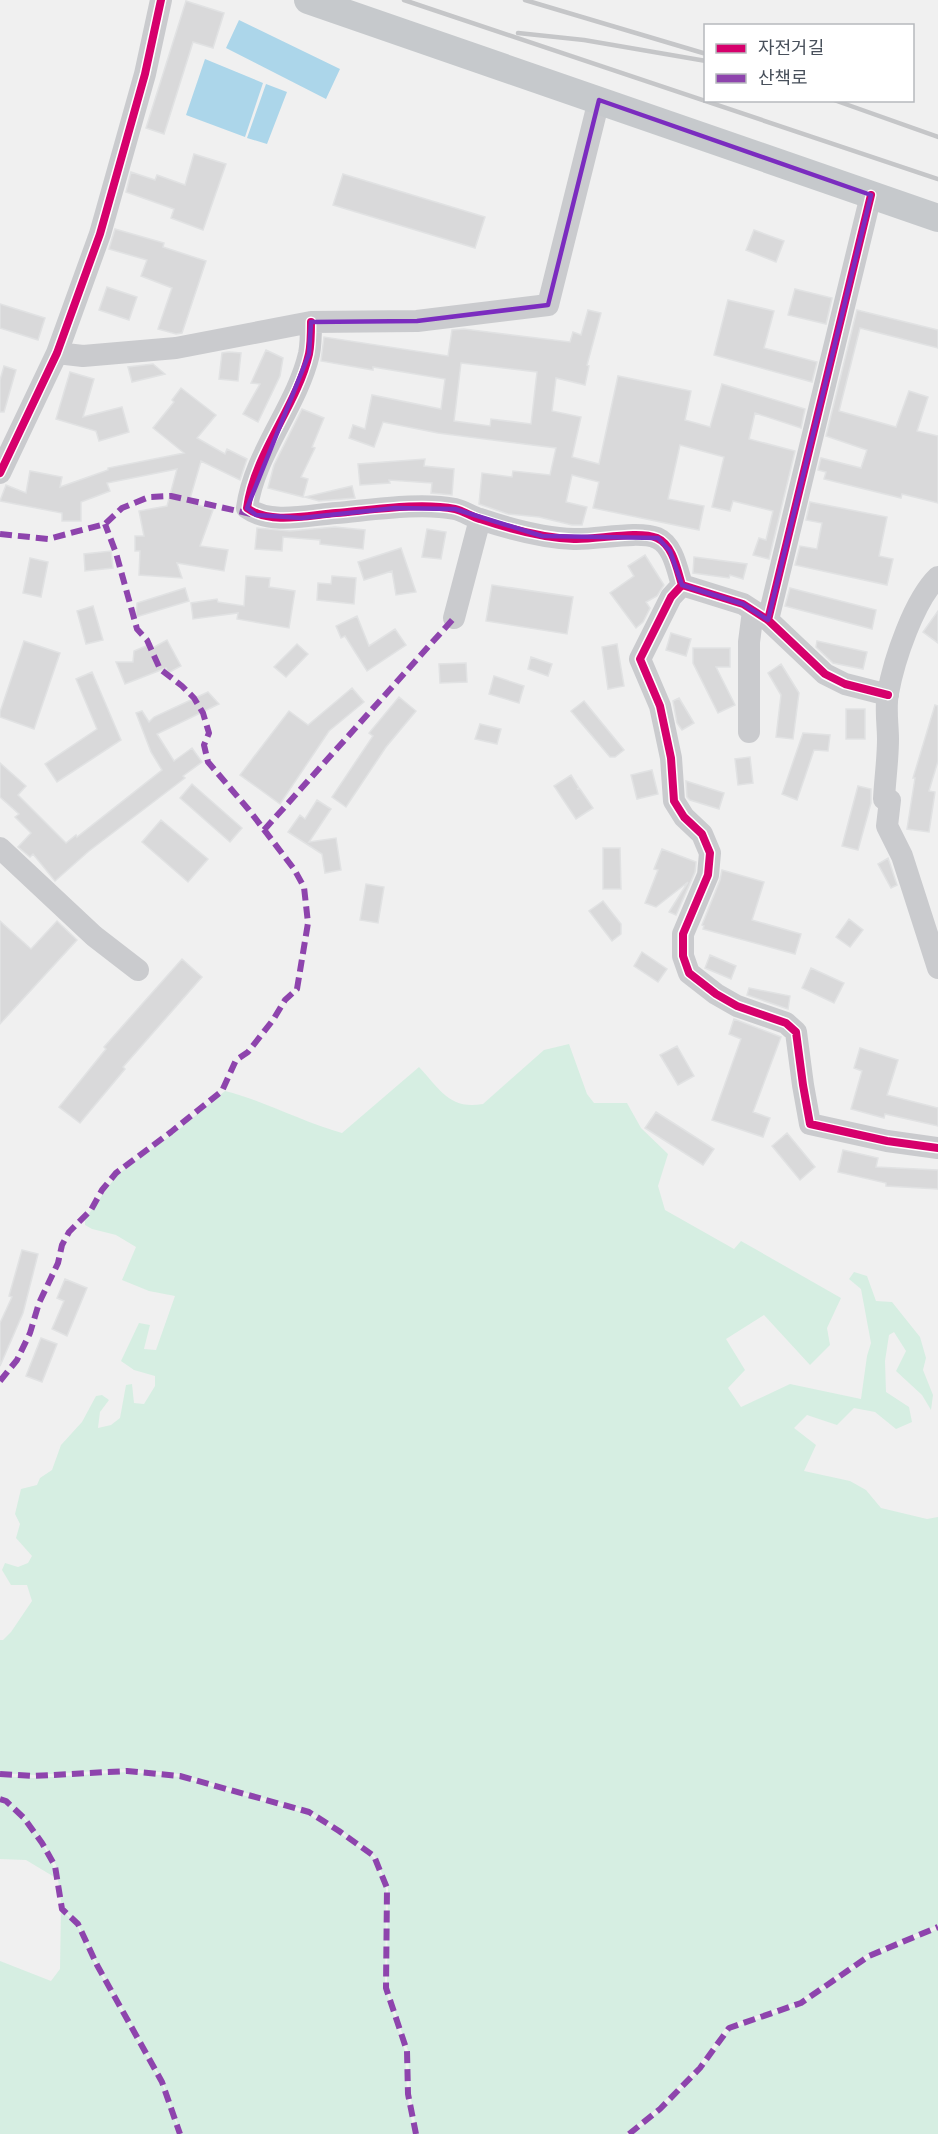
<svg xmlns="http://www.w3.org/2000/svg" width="938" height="2134" viewBox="0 0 938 2134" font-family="Overpass,'Noto Sans KR',sans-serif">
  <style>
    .green { fill: #d6eee2 }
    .water { fill: #acd6ea }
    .building { fill: #d9d9da; stroke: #e1e2e3; stroke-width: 1.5; fill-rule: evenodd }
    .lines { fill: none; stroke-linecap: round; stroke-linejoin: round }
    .minor { stroke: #cacbce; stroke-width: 22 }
    .major { stroke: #c6c9cc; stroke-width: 28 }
    .rail { stroke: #c5c6c8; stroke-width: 4.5 }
    .quiet { stroke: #8e44ad; stroke-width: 6; stroke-dasharray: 12 6; stroke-linecap: butt }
    .cycleway-casing { stroke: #fff; stroke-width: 11 }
    .cycleway { stroke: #d6006c; stroke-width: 8 }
    .marked { fill: none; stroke: #7b2cbf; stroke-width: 4.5; stroke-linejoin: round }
  </style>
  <rect width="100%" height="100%" fill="#f0f0f0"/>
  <path class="green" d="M569 1044 587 1094 594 1103H627L641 1128 668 1154 658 1186 665 1210 734 1249 741 1241 841 1298 827 1328 830 1345 810 1365 764 1315 726 1339 745 1370 728 1388 741 1407 790 1384 861 1399 867 1356 871 1343 861 1289 849 1279 854 1272 867 1276 876 1301 892 1302 920 1337 926 1358 923 1370 933 1395 931 1410 922 1395 896 1371 906 1351 894 1332 889 1335 885 1361 886 1392 909 1407 912 1422 896 1429 875 1412 854 1408 837 1425 807 1415 794 1428 816 1445 804 1471 850 1481 866 1490 881 1508 927 1519 938 1517V1925L868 1954 800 2001 727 2026 698 2066 658 2108 626 2134H417L410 2093 408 2051 387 1987 388 1888 375 1856 340 1830 309 1811 180 1774 127 1769 34 1775 0 1773V1640H3L11 1632 32 1601 27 1585H11L2 1570 5 1563 18 1567 28 1563 32 1556 16 1538 20 1524 15 1514 21 1489 37 1485 40 1478 52 1470 61 1445 82 1422 96 1396 102 1395 109 1400 100 1412 98 1428 111 1425 120 1418 126 1385 132 1384 134 1403 144 1404 155 1386V1376L134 1370 121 1361 139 1323 150 1325 144 1349 156 1350 175 1296 149 1291 122 1280 136 1247 116 1235 92 1229 85 1225V1219L117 1175 182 1127 225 1091C265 1101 302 1122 342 1133L419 1067C440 1089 449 1110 483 1104L544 1050Z
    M127 1772 180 1777 308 1814 338 1832 373 1857 386 1888 385 1988 405 2051 407 2094 414 2134H181L163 2082 98 1965 78 1924 62 1908 56 1865 43 1842 24 1817 6 1801 0 1798V1776L34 1778Z
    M0 1799C23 1810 53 1853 56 1878L26 1860 0 1859Z
    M61 1909 77 1925 96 1966 162 2083 180 2134H0V1961L51 1981 60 1969Z
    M938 1929V2134H632L661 2110 701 2069 730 2029 801 2004 870 1957Z"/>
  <path class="water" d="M239 20 340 69 326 99 226 48Z
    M205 59 263 83 245 137 186 115Z
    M266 84 287 92 267 144 247 138Z"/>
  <path class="building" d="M186 1 224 13 213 48 193 42 164 134 146 128Z
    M194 154 226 164 203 230 171 218 174 209 126 192 131 172 155 180 157 175 185 185Z
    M343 174 485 217 475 248 333 205Z
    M115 229 164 243 163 247 206 261 182 333 176 334 158 329 172 288 141 276 147 260 109 249Z
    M754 230 784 241 776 262 746 250Z
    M107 287 137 297 129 320 99 310Z
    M795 289 832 298 826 324 788 315Z
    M728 300 774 311 764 348 817 362 812 382 714 355Z
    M0 304 45 318 38 340 0 328Z
    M588 310 601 313 587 365 589 366 585 385 556 378 552 411 581 417 572 457 599 464 618 376 691 391 685 420 710 427 722 384 805 409 801 428 755 413 749 439 795 451 769 559 753 555 759 538 766 540 773 511 733 501 730 511 712 507 724 457 680 445 668 499 704 506 699 530 593 508 599 482 572 475 566 502 587 507 582 525H572L539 517 508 514 479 504 482 473 512 477 513 471 550 475 556 448 438 433 383 422 374 447 349 438 353 425 365 429 372 395 441 409 445 379 373 367V370L321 361 324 337 448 356 452 330 464 329 570 342 573 332 581 335ZM461 363 537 372 531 424 491 419 490 426 454 421Z
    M857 310 938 330V348L860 328 839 411 896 427 909 391 928 397 917 431 938 436V503L902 494 901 498 824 479 826 472 818 470 821 458 861 468 867 450 826 436Z
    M266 350 283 358 280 376 258 422 243 414 260 384 251 383Z
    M229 352 241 353 238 381 219 379 222 353Z
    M153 364 165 374 132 382 128 367Z
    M4 366 16 370 4 412H0V380Z
    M70 372 94 379 83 417 122 407 129 432 99 441 96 431 56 419Z
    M181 388 216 415 197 438 225 454 227 449 247 459 240 480 201 461 189 502 213 510 200 546 228 550 224 571 177 563 182 578 139 575 140 551H135V536H144L139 511 167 506 177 469 107 483 110 491 81 502V521H62V513L0 501 6 485 26 493 30 471 62 477 60 487 108 470V468L184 453 153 428 174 402 172 400Z
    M302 409 324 418 312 447 315 448 301 477 308 479 303 497 268 488 274 465Z
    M425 459 424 466 454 469 452 495 431 493 432 483 389 480 390 483 360 485 358 464Z
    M352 486 355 498 319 501 305 497Z
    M810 502 887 517 879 556 893 559 887 585 795 565 800 546 817 549 822 523 806 520Z
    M335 527 365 530 363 549 320 544V540L283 537 282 551 255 549 257 528 290 531Z
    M427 529 446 532 441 559 422 557Z
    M401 548 416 592 396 595 392 571 364 580 358 562Z
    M111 551 113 568 85 571 84 554Z
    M645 555 664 585 657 596 646 602 650 608 643 622 636 628 610 593 634 576 628 566Z
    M694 557 747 564 743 579 730 575 729 578 693 573Z
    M30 558 48 562 41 597 23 593Z
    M246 576 270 578 269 587 295 591 289 628 237 619 238 613 193 619 191 603 217 599 218 602 244 606Z
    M332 576 356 578 354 604 317 600 318 583 331 584Z
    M492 585 573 597 567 634 486 621Z
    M185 588 189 601 136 617 137 603Z
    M790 588 876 610 872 629 785 606Z
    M93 606 103 640 86 644 77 611Z
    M938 611V643L923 632Z
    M357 616 369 646 395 629 406 645 367 671 345 636 341 638 336 626Z
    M671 633 691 639 686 656 666 650Z
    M167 640 181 666 168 673 166 668 125 684 116 662H133L134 651 148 645 149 650Z
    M24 641 60 653 34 729 0 717V712Z
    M817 641 867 652 863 669 833 663 816 647Z
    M297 644 308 654 286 677 274 667Z
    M617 644 624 686 608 689 602 647Z
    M693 648H730V667H716L735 705 718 713 693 663Z
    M531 657 552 664 548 676 528 669Z
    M466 663 467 682 440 683 439 664Z
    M781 664 799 693 793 739 776 737 781 695 768 673Z
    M92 672 121 740 57 782 45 764 97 729 76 679Z
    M494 676 524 686 519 703 489 694Z
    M352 688 364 702 329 731 280 804 240 775 289 711 308 725Z
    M208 692 219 704 157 734 174 761 192 748 202 762 183 776 185 778 89 851 55 881 33 854 30 857 18 847 31 833 15 817 19 814 0 797V763L26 786 18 795 66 843 76 835 77 837 162 770 151 752 136 713 142 711 149 722 154 717Z
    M399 697 416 711 386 747 346 807 332 797 373 736 369 733Z
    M679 698 694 723 682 730 677 723 673 701Z
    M584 701 624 750 615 757H610L571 711Z
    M935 705 938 706V761L929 791 935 792 929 832 907 829 915 778H913Z
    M846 709H865V739H846Z
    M480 724 501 729 497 744 475 739Z
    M803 733 830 735 828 751 814 750 797 800 782 794Z
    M750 757 753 783 738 785 735 759Z
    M652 770 658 794 637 799 631 775Z
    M571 775 579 788 577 789H580L593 808 576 819 554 786Z
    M686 781 724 793 719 809 690 800 687 797Z
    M192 784 242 828 230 842 180 798Z
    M858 786 871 789V803L858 850 842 846Z
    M317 800 331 809 309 842 336 838 341 870 325 873 322 854 288 832 300 815 305 819Z
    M161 820 208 859 188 882 142 842Z
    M603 848H620L621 889H603Z
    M662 849 696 862 695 872 676 915 669 912 688 882 656 907 645 903 658 870 654 869Z
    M888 858 897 885 891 888 878 864Z
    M722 870 764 882 752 920 801 934 795 954 703 929 704 926 702 925 720 880Z
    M366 884 384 887 378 923 360 920Z
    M603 901 621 924V934L612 941 589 911Z
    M849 919 863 930 850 947 836 937Z
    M0 921 31 949 57 921 77 940 0 1024Z
    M642 952 667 969 658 982 634 966Z
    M710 955 736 966 731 979 705 968Z
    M182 959 202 977 123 1067 125 1069 80 1123 59 1107 106 1049 104 1047Z
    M811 968 844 983 834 1003 802 988Z
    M749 988 790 996 788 1009 747 995Z
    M734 1019 781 1037 753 1112 770 1118 763 1137 712 1120 741 1039 729 1034Z
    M677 1046 694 1076 678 1085 660 1055Z
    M860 1048 898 1060 887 1095 938 1108V1126L885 1114 884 1118 851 1109 862 1071 854 1068Z
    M656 1112 714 1149 703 1165 645 1128Z
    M787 1133 815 1167 800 1180 772 1146Z
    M843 1150 878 1158 876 1167 938 1170V1189L886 1186V1183L838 1172Z
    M22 1250 38 1254 23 1313 0 1366V1323L12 1297 9 1296Z
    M65 1279 87 1288 67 1336 52 1329 64 1301 57 1298Z
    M41 1338 57 1344 42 1382 26 1376Z"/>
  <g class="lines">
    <path class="minor" d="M311 322C311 333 311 344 309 354 297 406 254 454 247 508 270 525 309 515 336 513 371 510 421 502 455 509 464 511 472 517 480 519 510 529 543 538 574 539 596 540 638 530 657 538 673 545 677 569 682 585L743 604 768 620 825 674 845 684 888 695
      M57 353 83 356 176 348 311 322 417 321 548 305 599 100
      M0 473 57 353 100 234 145 74 161 0
      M938 577C914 600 894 660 888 693 885 708 888 725 888 739 888 759 885 779 884 799L890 800 887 826 902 856 938 968
      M682 585 671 597 640 659 660 706 671 758 674 801 684 817 702 834 710 853 708 875 683 934V956L689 973 716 994 737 1006 786 1023 796 1032 803 1085 810 1124 887 1141 938 1148
      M454 618 480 519
      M768 620 871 195
      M749 732V642L753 611
      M0 848 94 936 138 970"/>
    <path class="major" d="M308 0 938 218"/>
    <path class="rail" d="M404 0 938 179
      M525 0 703 53
      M518 33 584 40 706 61
      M834 100 938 137"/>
    <path class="quiet" d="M0 534 48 539 105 524 122 508 149 497 171 496 251 514
      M264 830 454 618
      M0 1381 17 1360 30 1333 39 1303 58 1263 62 1245 69 1232 91 1210 102 1190 116 1173 171 1132 222 1091 236 1060 248 1052 273 1020 285 1000 297 989 308 923 304 887 294 869 249 810 208 762 204 745 209 733 203 713 194 698 182 686 160 669 147 640 137 629 116 553 105 524
      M0 1774 33 1776 127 1771 180 1776 309 1812 339 1831 374 1856 387 1888 386 1988 407 2051 408 2094 416 2134
      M0 1799 6 1801 24 1818 42 1843 55 1866 62 1909 78 1924 97 1965 162 2082 180 2134
      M629 2134 660 2109 700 2068 729 2028 801 2003 869 1956 938 1927"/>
    <g class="cycleway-casing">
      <path id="cycleway" d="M311 322C311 333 311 344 309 354 297 406 254 454 247 508 270 525 309 515 336 513 371 510 421 502 455 509 464 511 472 517 480 519 510 529 543 538 574 539 596 540 638 530 657 538 673 545 677 569 682 585L743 604 768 620 825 674 845 684 888 695
        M0 473 57 353 100 234 145 74 161 0
        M682 585 671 597 640 659 660 706 671 758 674 801 684 817 702 834 710 853 708 875 683 934V956L689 973 716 994 737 1006 786 1023 796 1032 803 1085 810 1124 887 1141 938 1148
        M768 620 871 195"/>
    </g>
    <use href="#cycleway" class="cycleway"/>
  </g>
  <path class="marked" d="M599 100 871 195 768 620 743 604 682 585 670 551 658 538 542 536 455 509 395 508 301 518 256 515 247 508 309 354 311 322 417 321 548 305Z"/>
  <rect x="704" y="24" width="210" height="78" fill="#ffffff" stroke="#b6b9bd" stroke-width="1.5"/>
  <rect x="716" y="44" width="30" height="9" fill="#d6006c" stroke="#b6b9bd" stroke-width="1.5"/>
  <text x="758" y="54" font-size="18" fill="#48505b">자전거길</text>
  <rect x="716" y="74" width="30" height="9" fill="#8e44ad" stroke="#b6b9bd" stroke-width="1.5"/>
  <text x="758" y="84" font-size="18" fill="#48505b">산책로</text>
</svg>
